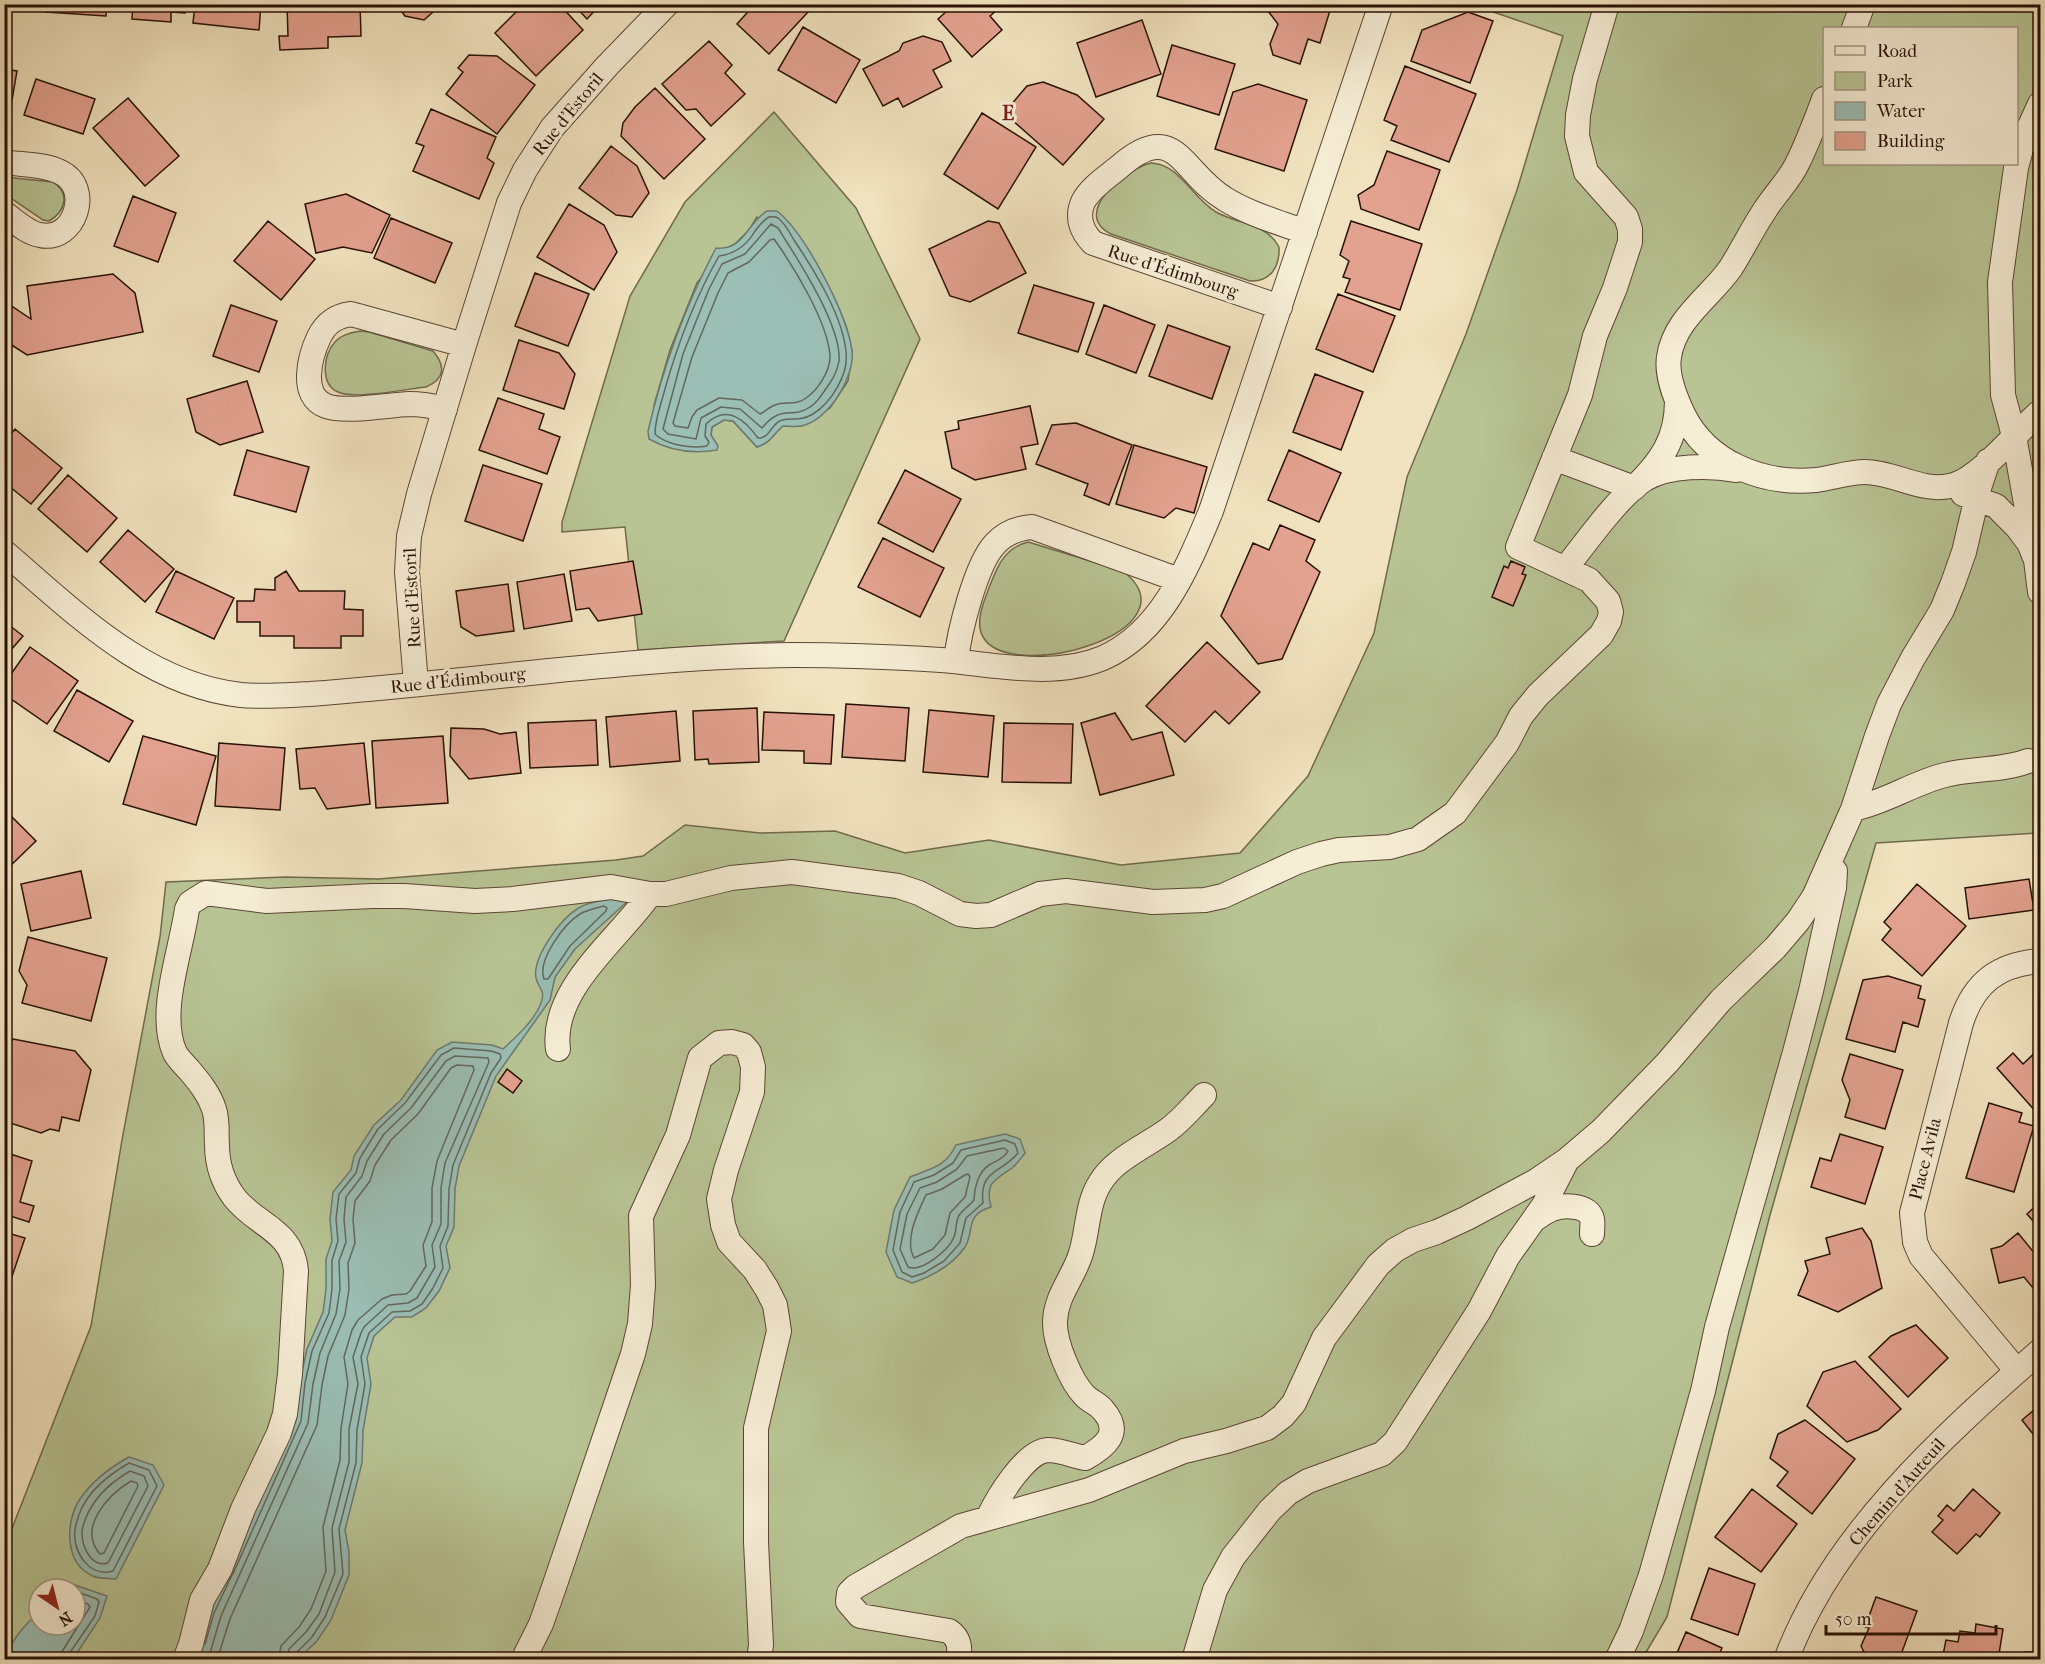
<svg xmlns="http://www.w3.org/2000/svg" width="2045" height="1664" viewBox="0 0 2045 1664" font-family="'IM FELL French Canon',serif">
  <style>
    .green { fill: #b8c494; stroke: #706a4c; stroke-width: 1.5; fill-rule: evenodd }
    .water { fill: #9bbeb5; stroke: #6d796f; stroke-width: 1.5 }
    .lines { fill: none; stroke-linecap: round; stroke-linejoin: round }
    .shore { stroke: #62685d; stroke-width: 1.5 }
    .building { fill: #e3a290; stroke: #291105; stroke-width: 1.5 }
    .minor-casing { stroke: #5b4634; stroke-width: 26 }
    .minor { stroke: #f6edd5; stroke-width: 24 }
    .labels { text-anchor: middle; stroke-width: 6; stroke-linejoin: round; paint-order: stroke }
    .street-label { font-size: 18px; fill: #291105; stroke: #f6edd5 }
    .neighbourhood-label { font-size: 20px; font-weight: bold; fill: #7a1f14; stroke: #f6edd5 }
  </style>
  <rect width="100%" height="100%" fill="#f1e3bf"/>
  <filter id="stains"><feTurbulence type="fractalNoise" baseFrequency=".00333" numOctaves="4"/><feColorMatrix values="0 0 0 0 .2 0 0 0 0 .09 0 0 0 0 .02 0 0 0 .5 -.17"/></filter>
  <radialGradient id="worn" r=".72"><stop offset=".6" stop-color="#630" stop-opacity="0"/><stop offset="1" stop-color="#630" stop-opacity=".3"/></radialGradient>
  <path class="green" d="M1473 5H2040V833L1876 843 1770 1215 1667 1617 1642 1659H5L4 1549 91 1326 122 1140 160 937 166 882 285 877 378 879 616 860 643 856 685 825 760 833 835 831 905 853 989 840 1121 865 1240 853 1308 776 1374 633 1407 477 1466 334 1517 190 1563 36ZM1824 28H2016V164H1824ZM39 1589H75V1625H39Z
    M774 112 856 208 920 339 784 641 638 650 625 527 562 532V522L630 296 685 202ZM757 217 815 262 833 295 846 326 852 351 848 381 830 408 802 426H783C771 436 773 441 757 447L733 421 724 420 712 427 711 435 654 405 670 350 697 283 725 249 735 244 749 230Z
    M1151 163C1180 164 1192 198 1216 212 1237 224 1267 223 1279 247 1280 266 1271 282 1250 281L1111 234C1070 213 1126 169 1151 163Z
    M4 177 53 182C71 193 65 212 49 221L43 220 5 194Z
    M360 331 369 332 433 351C446 366 445 379 426 387 407 389 354 400 338 392 320 384 323 355 335 342 341 335 350 333 360 331Z
    M1028 542 1123 571C1199 631 1011 685 983 637 975 623 983 603 989 588 997 567 1004 548 1028 542Z"/>
  <path class="water" d="M767 211H777C805 233 848 315 852 351 855 377 828 421 801 426 796 427 789 426 783 426 771 436 773 441 757 447L733 421 724 420 712 427 711 435 718 446 717 450C693 454 670 451 649 439L648 431C663 367 685 306 716 248 744 251 747 223 767 211Z
    M621 897 628 901 575 949 555 977 550 1000 496 1076 459 1166 455 1189 454 1227 446 1246 450 1268 439 1291 426 1308 412 1317H395L374 1336 367 1358 371 1384 363 1431 362 1463 345 1530 349 1552V1575L331 1620 317 1641 298 1659 194 1660 209 1612 300 1381 307 1349 323 1312 326 1289V1259L332 1241 330 1219 333 1192 351 1170 354 1156 374 1125 401 1100 437 1050 452 1042 492 1045 503 1049C516 1037 535 1020 541 1003 546 990 538 988 536 978 532 957 561 919 577 909 589 901 607 900 621 897Z
    M1005 1134 1020 1139 1025 1153C1021 1158 1017 1164 1012 1168 993 1181 985 1183 991 1207 964 1215 975 1231 965 1247 952 1266 933 1276 912 1283L897 1277 886 1252 894 1210 910 1177C931 1168 945 1168 956 1145Z
    M129 1457 153 1465 164 1485 116 1579C108 1578 99 1579 93 1576 64 1564 65 1521 80 1499 93 1480 109 1468 129 1457Z
    M69 1583 107 1596 100 1618 73 1659H7C8 1643 26 1623 39 1613V1625H75V1589H63Z"/>
  <g class="lines">
    <path class="shore" d="M769 217C774 217 774 216 778 218 785 223 790 233 794 240 814 270 843 316 846 352 849 374 831 403 813 414 799 422 794 417 782 420 771 423 770 439 758 438 744 419 727 404 706 424L705 436 709 442 707 446C692 449 666 445 655 434 655 419 661 404 665 389 678 343 695 298 719 256 734 254 747 245 755 231 760 225 762 221 769 217Z
      M771 224 778 228C797 258 842 326 839 361 837 373 832 380 825 390 821 396 817 403 810 407 791 420 783 403 762 428L740 409 721 407 701 418 696 439 668 434 663 429 683 354 709 289 722 264 745 254Z
      M774 239C794 267 827 321 830 355 831 370 818 390 806 398 796 406 786 401 775 405 769 407 765 412 760 414L742 400 719 398 697 410 692 417 688 428 675 426 673 423 692 357 718 293 728 273 749 262 770 240Z
      M604 906 607 908 606 911 570 946 548 979H544C537 960 564 924 580 914 587 910 597 908 604 906Z
      M1005 1140 1015 1144 1018 1153C1002 1173 979 1169 983 1203L966 1218 960 1243 944 1261 924 1273 912 1277 902 1272 893 1250 900 1212 914 1182 934 1175 953 1163 961 1150Z
      M1004 1148 1008 1151C1005 1158 996 1161 989 1165 978 1172 974 1189 974 1200 970 1205 964 1209 960 1214 955 1220 957 1230 954 1237 949 1250 921 1273 908 1267L900 1249 907 1214 920 1188 937 1182 957 1169 967 1156Z
      M965 1175 968 1174 970 1177 965 1197 950 1213 945 1235 933 1249 914 1258C904 1239 918 1212 926 1195L942 1189Z
      M129 1463 149 1470 157 1486 113 1571C90 1578 72 1552 75 1530 76 1523 80 1510 84 1504 94 1486 112 1473 129 1463Z
      M130 1471 144 1476 148 1486 108 1563C92 1568 82 1548 82 1533 82 1525 88 1512 92 1506 101 1491 115 1480 130 1471Z
      M131 1481 137 1483 138 1486 104 1553 100 1554C77 1528 108 1495 131 1481Z
      M233 1574 301 1421 305 1383 312 1351 329 1313 332 1289V1260L338 1241 336 1219 339 1194 356 1173 360 1158 378 1129 405 1103 441 1055 454 1048 491 1051 500 1054 501 1058 491 1073 453 1165 449 1189 448 1226 440 1246 443 1268 433 1288 422 1304 410 1311 392 1312 369 1333 361 1357 365 1384 357 1430 356 1463 339 1529 343 1574 325 1617 312 1637 295 1654 294 1660
      M205 1644 214 1613 232 1575
      M61 1660 63 1650 90 1607 88 1604 75 1599
      M68 1660 69 1654 95 1616 99 1602 97 1599 75 1591
      M208 1660 221 1616 308 1423 313 1384 320 1353 336 1314 340 1289 339 1261 346 1242 344 1219 346 1197 362 1176 367 1161 384 1134 411 1108 446 1061 455 1056 488 1058 489 1062 445 1163 441 1188V1224L432 1245 435 1267 417 1298 408 1303 388 1305 364 1327 361 1333 353 1357 358 1384 349 1429V1462L332 1528 335 1572 319 1614 306 1632 289 1649 287 1660
      M217 1660 230 1619 317 1425 322 1385 328 1356 345 1315 349 1289 348 1263 355 1243 353 1219 355 1201 370 1181 375 1165 391 1140 418 1114 451 1068 457 1065 473 1066 474 1070 437 1161 432 1188V1222L423 1245 426 1266 410 1291 406 1294 392 1295 382 1299 358 1320 352 1330 344 1357 348 1384 341 1428 340 1460 323 1527 326 1571 311 1609 299 1627 281 1646 278 1660"/>
  </g>
  <path class="building" d="M47 4H107L106 16 46 12Z
    M133 4H186L185 13 171 12V22L132 19Z
    M195 4H261L259 30 193 23Z
    M287 4H360L361 36 328 37V48L280 50 279 36H288Z
    M396 4H442L424 20 405 16Z
    M524 4H559L583 30 536 76 495 33Z
    M573 4H601L587 19Z
    M755 4H799L808 12 769 54 737 24Z
    M943 4H994L998 9 990 16 1002 30 972 57 938 19 948 10Z
    M1276 4H1332L1320 43 1308 39 1300 64 1273 55 1270 44 1278 24 1268 11Z
    M1468 12 1493 21 1470 83 1411 61 1422 30Z
    M1142 20 1161 74 1096 97 1077 43Z
    M803 27 860 60 836 103 778 70Z
    M923 36 942 42 951 61 933 70 942 87 903 107 898 98 883 106 863 69 899 51 903 43Z
    M709 41 732 65 725 73 745 94 711 126 696 109 686 110 662 84Z
    M1172 45 1235 64 1219 115 1157 96Z
    M469 55 497 56 535 85 497 134 446 94 463 72 458 68Z
    M1405 66 1476 94 1449 162 1391 140 1397 126 1384 120Z
    M4 69 17 71 11 106 4 104Z
    M36 79 95 99 83 134 24 115Z
    M1043 82 1077 95 1104 119 1063 165 1004 113 1027 86Z
    M1258 84 1307 100 1284 171 1215 149 1233 92Z
    M655 88 705 139 664 179 621 136 623 123 635 107Z
    M128 98 179 156 145 186 93 128Z
    M431 109 496 137 487 158 494 163 479 199 413 171 424 146 416 143Z
    M982 113 1036 147 998 209 944 174Z
    M611 146 637 166 649 193 632 217 616 215 579 188Z
    M1387 151 1440 170 1419 230 1361 209 1358 195 1374 185Z
    M346 194 390 215 372 253 343 247 316 253 305 204Z
    M133 196 176 213 158 262 114 246Z
    M569 204 604 225 617 252 594 290 537 257Z
    M391 218 452 243 435 283 374 258Z
    M268 221 315 259 281 300 234 261Z
    M988 221 999 223 1026 273 970 302 950 296 929 249Z
    M1351 221 1422 244 1400 310 1345 292 1350 279 1343 277 1349 261 1340 255Z
    M535 273 589 294 568 346 515 326Z
    M113 274 135 293 143 332 27 355 4 340V301L31 319 27 286Z
    M1034 285 1094 303 1078 352 1018 333Z
    M1338 294 1395 316 1373 372 1316 349Z
    M231 305 277 321 259 372 213 356Z
    M1104 305 1155 325 1136 373 1086 354Z
    M1168 325 1230 347 1212 399 1149 376Z
    M519 340 559 353 575 374 564 409 503 390Z
    M1315 374 1363 392 1341 450 1293 432Z
    M247 381 263 432 220 445 196 432 187 399Z
    M498 398 544 414 539 429 560 437 547 474 479 450Z
    M1030 406 1038 444 1021 447 1026 469 975 480 952 468 945 432 959 429 958 421Z
    M1076 423 1132 445 1109 505 1084 495 1088 484 1036 464 1052 425Z
    M15 429 62 468 31 504 4 482V442Z
    M1134 445 1207 467 1194 513 1176 508 1164 518 1116 504Z
    M247 450 309 467 296 512 234 495Z
    M1289 450 1341 473 1319 522 1268 500Z
    M483 465 542 484 523 541 465 521Z
    M905 470 961 499 933 552 878 523Z
    M68 475 117 518 87 552 38 509Z
    M1280 525 1315 540 1306 561 1320 572 1282 659 1258 664 1221 616 1253 543 1269 550Z
    M128 530 174 569 145 602 100 562Z
    M883 538 944 568 920 617 858 587Z
    M633 561 642 614 598 621 589 608 576 610 570 571Z
    M1511 561 1525 567 1522 574 1526 575 1513 606 1492 597 1504 566 1508 568Z
    M176 571 234 598 214 639 156 612Z
    M286 571 299 591H345L344 609 363 610V636H341V648H294V636H260V622H237V601H254L255 589 275 590V578Z
    M564 574 572 621 524 629 517 582Z
    M508 584 514 631 476 636 461 627 456 591Z
    M4 621 23 636 4 658Z
    M1207 642 1260 692 1229 724 1215 711 1185 742 1146 706Z
    M30 647 78 681 47 724 4 694V684Z
    M77 690 133 721 109 762 54 731Z
    M846 704 909 708 905 761 842 757Z
    M757 708 759 762 709 764 708 759 695 760 693 711Z
    M929 710 994 716 988 777 923 772Z
    M676 711 680 761 610 767 606 717Z
    M764 712 834 715 831 764 804 763V751L762 750Z
    M1115 713 1132 740 1162 732 1174 775 1100 795 1081 723Z
    M596 720 598 765 530 768 528 723Z
    M1004 723 1073 724 1071 783 1002 782Z
    M451 728 484 729 500 734 516 732 521 773 469 779 450 756Z
    M143 736 216 756 196 825 123 804Z
    M443 736 448 803 376 808 372 741Z
    M219 743 285 748 280 810 215 806Z
    M364 743 370 804 327 809 315 788 300 789 296 749Z
    M4 809 36 841 6 870 4 868Z
    M81 871 91 918 31 931 21 884Z
    M2029 879 2034 910 1969 919 1965 888Z
    M1917 884 1966 926 1922 976 1882 940 1891 929 1884 922Z
    M28 937 107 958 91 1021 22 1003 27 985 19 971Z
    M1888 976 1921 986 1918 998 1925 1000 1918 1027 1903 1022 1895 1052 1846 1039 1863 980Z
    M13 1039 75 1051 91 1070 79 1121 62 1117 59 1131 50 1129 41 1133 4 1121V1057Z
    M2040 1048V1113L2038 1114 1997 1068 2013 1053 2023 1064Z
    M1850 1054 1903 1070 1885 1129 1845 1117 1850 1100 1842 1080Z
    M507 1069 522 1081 513 1093 498 1082Z
    M1989 1103 2022 1113 2019 1122 2034 1126 2014 1192 1966 1178Z
    M1840 1134 1883 1147 1865 1204 1811 1187 1820 1158 1831 1161Z
    M4 1152 32 1161 20 1202 34 1206 29 1222 4 1214Z
    M2040 1202V1229L2027 1214Z
    M1862 1228 1871 1241 1882 1288 1838 1312 1798 1295 1808 1271 1805 1261 1830 1254 1826 1238Z
    M4 1232 25 1238 4 1300Z
    M2018 1233 2040 1260V1281L2033 1288 2024 1277 1999 1283 1991 1249 2002 1246Z
    M1916 1325 1948 1358 1908 1397 1869 1357 1891 1336Z
    M1855 1361 1901 1409 1878 1430 1847 1442 1807 1406 1823 1372Z
    M2040 1405V1443L2022 1420Z
    M1805 1420 1855 1459 1812 1514 1777 1486 1788 1472 1770 1458 1778 1434Z
    M1752 1489 1797 1524 1761 1572 1715 1537Z
    M1973 1489 2000 1513 1980 1537 1976 1534 1957 1554 1932 1532 1943 1520 1938 1516 1947 1505 1954 1511Z
    M1709 1568 1755 1584 1738 1635 1691 1619Z
    M1876 1597 1917 1611 1899 1660H1884L1864 1652 1861 1646 1869 1628 1865 1627Z
    M1976 1624 2003 1629 1998 1660H1942L1946 1640 1958 1642 1960 1631 1975 1633Z
    M1686 1632 1722 1648 1717 1660H1674Z
    M2040 1648V1660H2025V1652H2040Z"/>
  <g class="lines">
    <g class="minor-casing">
      <path id="minor" d="M1854 28 1863 4
        M1824 99C1816 120 1808 142 1798 162 1791 178 1777 192 1767 207 1753 227 1743 249 1730 269 1709 298 1674 320 1669 357 1666 375 1675 397 1683 414 1707 463 1763 485 1816 480 1832 478 1849 472 1865 472 1895 472 1923 494 1954 485 1981 477 2017 431 2040 412
        M4 162C22 165 44 164 60 172 93 187 75 243 40 235 27 233 15 221 4 213
        M1280 307 1093 243C1082 232 1076 218 1083 202 1090 188 1107 177 1119 167 1176 117 1181 173 1225 199 1249 214 1278 222 1305 232
        M445 409C433 406 421 404 409 404 387 405 346 413 326 406 299 396 310 356 319 337 326 323 336 316 351 314L464 345
        M1554 458 1634 488C1661 462 1677 439 1677 401
        M1963 494 1996 506 2017 527 2029 543 2036 560 2040 592
        M4 552C75 612 144 684 241 695 264 697 287 695 310 694 471 682 632 657 793 655 842 655 892 657 941 660 993 664 1053 679 1103 658 1162 632 1188 566 1211 511L1381 4
        M2036 560 2014 436 2003 395 2000 282 2016 168 2023 141 2040 104
        M1565 569C1585 544 1619 495 1645 479 1669 465 1710 465 1736 470
        M956 661C959 632 976 564 995 544 1005 533 1019 528 1032 527L1179 580
        M416 684 407 572 409 536 419 494 464 345 509 203 525 170 552 128 607 66 667 4
        M1853 809C1886 802 1913 783 1945 775 1973 768 2001 771 2028 761
        M558 1049C550 989 619 939 650 894
        M1535 1219C1540 1216 1546 1211 1552 1209 1563 1205 1588 1204 1592 1219 1593 1223 1592 1229 1592 1234
        M2017 1371 1921 1256 1915 1242 1912 1213 1961 1023C1974 982 1999 964 2040 961
        M988 1518C997 1499 1025 1451 1048 1450 1060 1450 1074 1456 1085 1458 1105 1447 1123 1433 1103 1410 1098 1404 1090 1401 1085 1396 1071 1382 1054 1342 1055 1321 1056 1295 1074 1277 1081 1253 1088 1231 1087 1203 1100 1183 1114 1159 1146 1146 1168 1130 1182 1120 1192 1107 1204 1095
        M185 1660 191 1644 202 1600 220 1569 243 1509 279 1433 285 1414 290 1374 296 1271C293 1230 255 1225 234 1197 223 1182 217 1164 217 1145 216 1133 218 1121 214 1109 209 1094 200 1083 190 1071 185 1065 179 1060 175 1053 157 1013 181 952 187 909L190 903 206 893 267 901 372 896H404L475 901 513 899 611 887 650 894H666L731 878 792 872 898 886 919 893 960 914 976 916 991 915 1040 894 1066 891 1153 902 1205 900 1223 896 1297 862 1321 854 1339 850 1390 847 1418 839 1455 813 1507 743 1521 716 1538 695 1601 635 1609 621 1611 612 1608 601 1589 580 1518 547 1580 395 1595 336 1615 288 1630 242V229L1626 217 1586 172 1577 136 1578 115 1585 79 1607 4
        M523 1660 541 1624 554 1587 633 1354 640 1324 643 1285 641 1216 678 1135 700 1058 719 1043 732 1042 743 1045 749 1052 753 1067 752 1092 726 1170 719 1199 723 1225 729 1242 755 1270 767 1289 775 1305 779 1331 756 1428V1542L761 1645 759 1660
        M958 1660C961 1647 959 1638 949 1631L860 1616 848 1602 849 1593 855 1587 961 1526 1089 1490 1184 1451 1226 1441 1267 1428 1283 1416 1294 1403 1324 1338 1378 1265 1395 1250 1413 1240 1437 1232 1467 1218 1536 1181 1567 1160 1601 1131 1667 1063 1721 1000 1775 948 1798 921 1814 897 1853 809 1877 736 1889 704 1913 658 1942 610 1953 583 1964 552 1979 488 1988 461
        M1194 1660 1215 1590 1233 1557 1270 1510 1288 1493 1308 1481 1382 1454 1395 1442 1479 1311 1508 1256 1544 1205 1566 1162
        M1617 1660 1631 1631 1651 1575 1703 1391 1717 1327 1795 1052 1811 991 1834 888 1835 871
        M1786 1660C1832 1536 1943 1436 2040 1351"/>
    </g>
    <use href="#minor" class="minor"/>
  </g>
  <g class="labels">
    <g class="street-label">
      <text transform="translate(568 114) rotate(-51)" y="6">Rue d'Estoril</text>
      <text transform="translate(1173 271) rotate(18)" y="6">Rue d'Édimbourg</text>
      <text transform="translate(412 598) rotate(-93)" y="6">Rue d'Estoril</text>
      <text transform="translate(458 680) rotate(-6)" y="6">Rue d'Édimbourg</text>
      <text transform="translate(1925 1159) rotate(-76)" y="6">Place Avila</text>
      <text transform="translate(1897 1492) rotate(-49)" y="6">Chemin d'Auteuil</text>
    </g>
    <g class="neighbourhood-label">
      <text x="1008" y="120">E</text>
    </g>
  </g>
  <rect width="2045" height="1664" fill="none" stroke="#f1e3bf" stroke-width="24"/>
  <rect x="6" y="6" width="2033" height="1652" fill="none" stroke="#291105" stroke-width="3"/>
  <rect x="12" y="12" width="2021" height="1640" fill="none" stroke="#291105" stroke-width="1.5"/>
  <rect x="1823" y="27" width="195" height="138" fill="#f6edd5" stroke="#a49582" stroke-width="1.5"/>
  <rect x="1835" y="46" width="30" height="9" fill="#f6edd5" stroke="#a49582" stroke-width="1.5"/>
  <text x="1877" y="57" font-size="18" fill="#291105">Road</text>
  <rect x="1835" y="72" width="30" height="18" fill="#b8c494" stroke="#a49582" stroke-width="1.5"/>
  <text x="1877" y="87" font-size="18" fill="#291105">Park</text>
  <rect x="1835" y="102" width="30" height="18" fill="#9bbeb5" stroke="#a49582" stroke-width="1.5"/>
  <text x="1877" y="117" font-size="18" fill="#291105">Water</text>
  <rect x="1835" y="132" width="30" height="18" fill="#e3a290" stroke="#a49582" stroke-width="1.5"/>
  <text x="1877" y="147" font-size="18" fill="#291105">Building</text>
  <g transform="translate(57 1607) rotate(145)"><circle r="28" fill="#f6edd5" stroke="#a49582" stroke-width="1.5"/>
  <path d="M0-4.5L10 22L0 15L-10 22Z" fill="#8f2418"/>
  <text y="-9" font-size="16" font-weight="bold" text-anchor="middle" fill="#291105">N</text>
  </g>
  <path d="M1826 1625v9h170v-9" fill="none" stroke="#291105" stroke-width="3"/>
  <text x="1835" y="1625" font-size="18" fill="#291105" stroke="#f6edd5" stroke-width="4.5" paint-order="stroke">50 m</text>
  <rect width="100%" height="100%" filter="url(#stains)"/>
  <rect width="100%" height="100%" fill="url(#worn)"/>
</svg>
